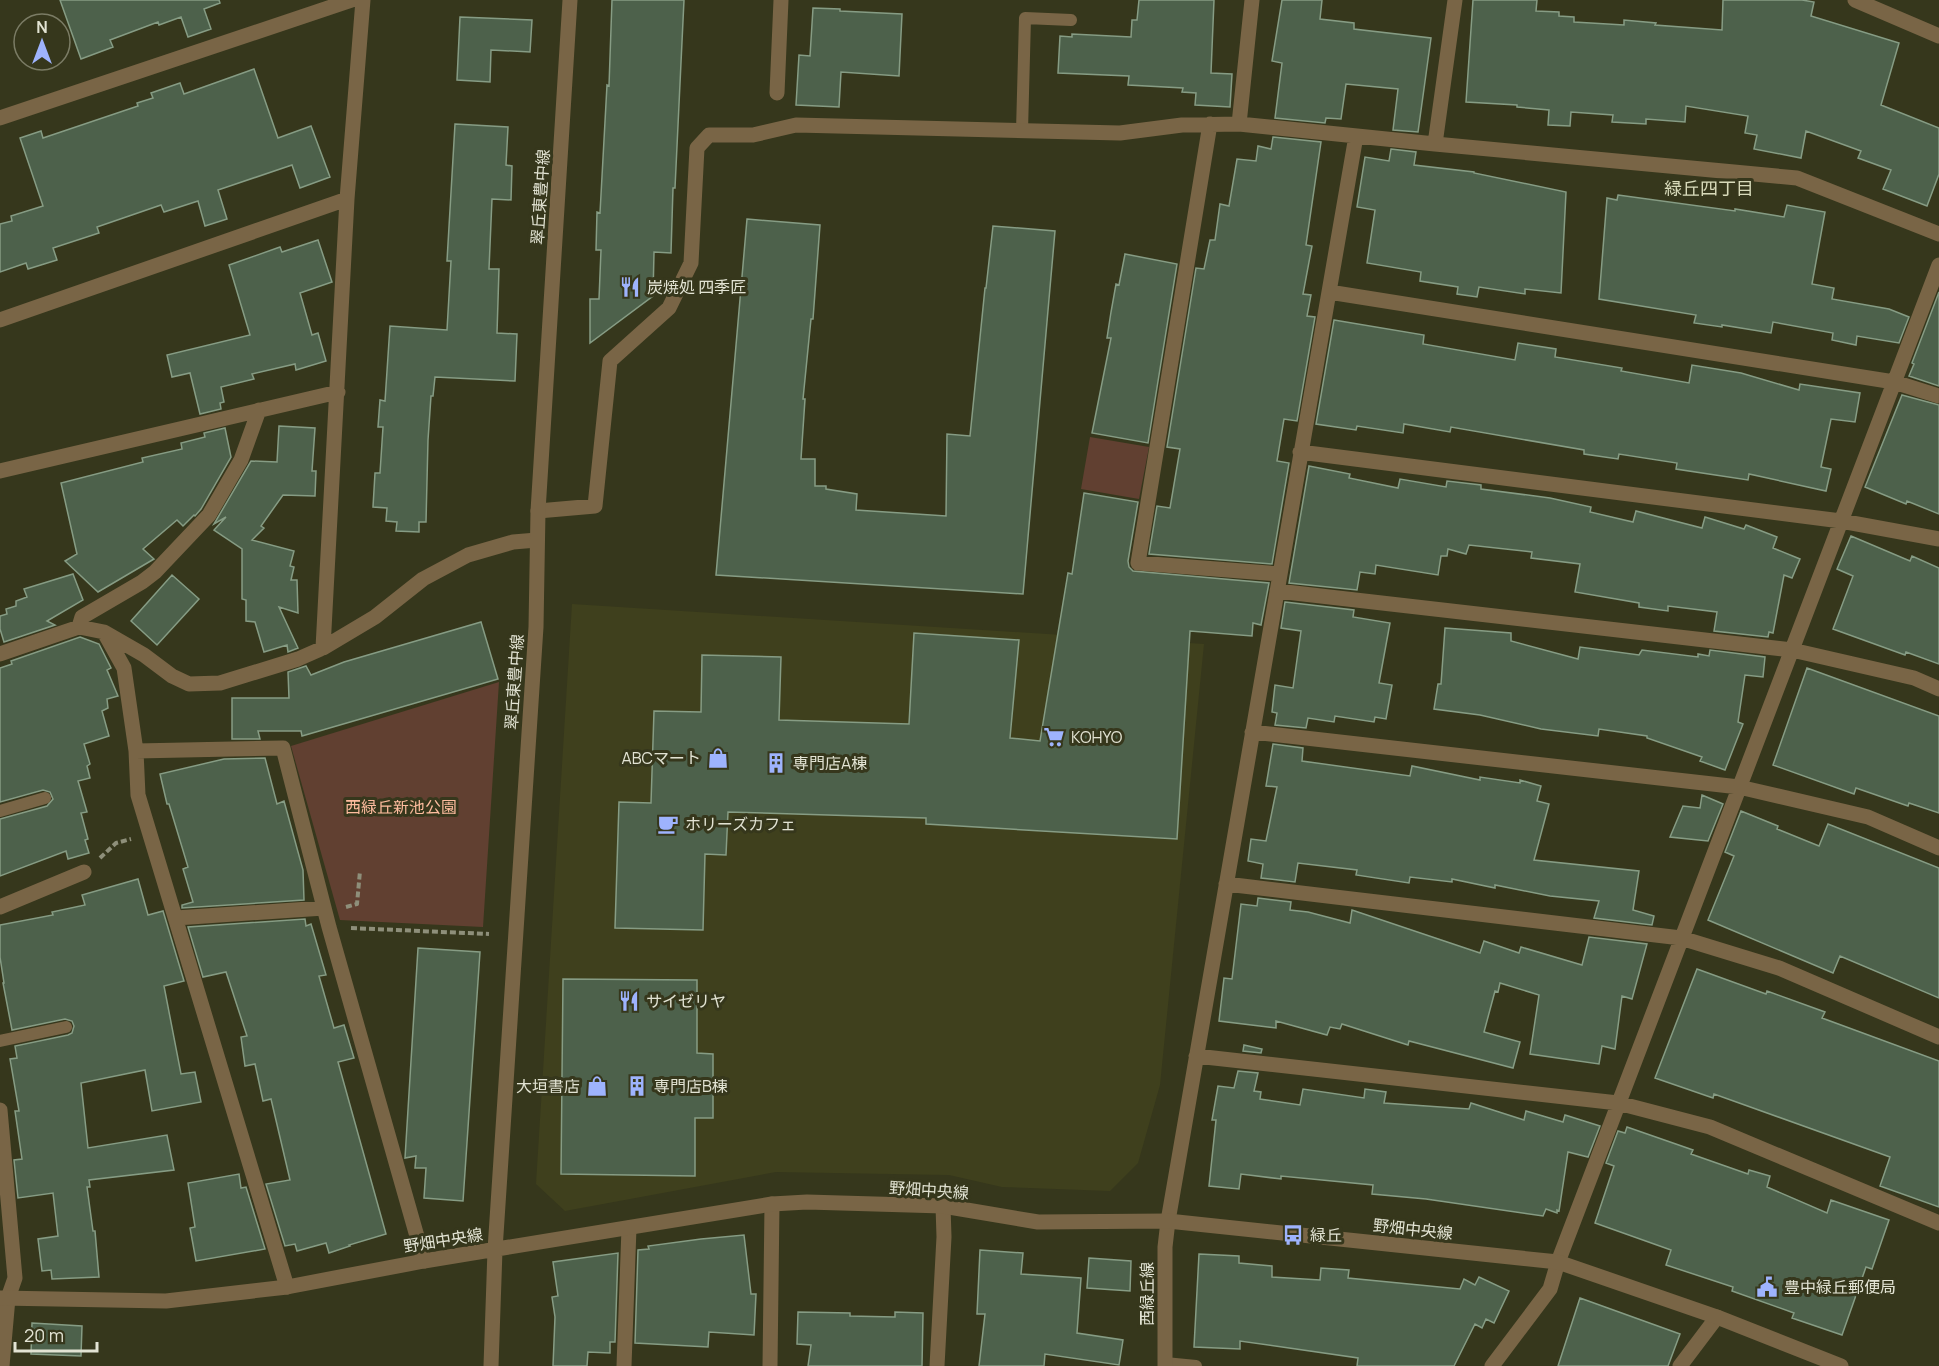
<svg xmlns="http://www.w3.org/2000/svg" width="1939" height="1366" viewBox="0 0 1939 1366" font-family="Manrope,'Noto Sans JP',sans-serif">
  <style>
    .built { fill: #3f401d }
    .green { fill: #614031 }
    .building { fill: #4d614b; stroke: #869c84; stroke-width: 1.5 }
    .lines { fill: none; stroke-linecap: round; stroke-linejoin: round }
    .path { stroke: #8e8f7a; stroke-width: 4; stroke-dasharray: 6 3; stroke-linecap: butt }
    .service { stroke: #796546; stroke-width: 12 }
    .minor { stroke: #796546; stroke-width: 15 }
    .tertiary { stroke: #796546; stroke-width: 15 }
    .labels { text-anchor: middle; stroke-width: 6; stroke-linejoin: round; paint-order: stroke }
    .street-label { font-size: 16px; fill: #e2e3d3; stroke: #36371c }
    .poi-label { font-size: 16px; fill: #e2e3d3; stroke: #36371c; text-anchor: start }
    .park-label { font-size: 16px; fill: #fdbc9e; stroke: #36371c }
    .neighbourhood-label { font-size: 18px; fill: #d8daba; stroke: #36371c }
  </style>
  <rect width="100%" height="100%" fill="#36371c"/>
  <path class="built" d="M572 604 1204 644 1160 1085 1138 1163 1110 1191 1002 1187 949 1175 776 1172 565 1211 536 1184Z"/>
  <path class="green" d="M1090 437 1149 447 1139 499 1081 489Z
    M499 682 483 927 340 920 291 746Z"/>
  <path class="building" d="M60 0H219L220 3 204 9 211 29 188 37 181 17 159 25 158 22 110 40 113 47 81 59Z
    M612 0H684L675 188H673L671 253 654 252 653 296 590 343V299H599L601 250H596L597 212 600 213 607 85 609 86Z
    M1139 0H1214L1211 73 1232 74 1230 107 1195 105 1196 93 1182 92 1183 88 1128 85 1129 76 1058 73 1060 36 1072 37V34L1131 37 1132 20H1137Z
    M1282 0H1322L1320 19 1354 23V29L1431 38 1418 132 1393 130 1398 89 1346 84 1341 119 1326 118 1325 123 1275 118 1282 63 1272 61Z
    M1473 0H1537L1536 11 1559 12V16L1574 17V22L1624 25V20L1656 23 1655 25 1722 30 1723 0H1802L1814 2 1811 16 1899 43 1881 105 1939 128V174L1927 206 1883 189 1891 170 1858 158 1861 151 1806 131 1801 158 1754 149 1757 135 1745 133 1748 116 1686 106 1685 122 1646 119V124L1612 122 1613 115 1571 112 1570 126 1548 125 1549 110 1517 107V105L1466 102Z
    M813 8 840 9V11L902 14 899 76 841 72 839 107 796 105 799 55 810 56Z
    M460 17 532 20 530 52 491 50 490 82 457 80Z
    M254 69 278 138 311 126 330 177 300 188 292 165 218 190 227 219 205 226 198 201 164 212 161 205 97 227 99 233 53 248 57 260 28 269 26 263 0 272V224L12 221 11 216 43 206 20 138 41 131 43 138 138 106 137 103 153 98 151 93 180 83 184 94Z
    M455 124 508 127 506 165 512 166 511 200 492 199 489 269H499L497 333 517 334 515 381 435 377 433 396H431L428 440 426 522H419V532L396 531 397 522 386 521 387 508 373 507 375 473H380L383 427H378L380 400 385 401 390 326 447 330 451 261H447Z
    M1273 137 1321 142 1306 245 1312 246 1303 294 1311 295 1307 316 1315 317 1297 421 1284 419 1277 461 1289 463 1272 564 1149 554 1157 506 1170 508 1180 449 1167 447 1196 268 1204 269 1210 240H1215L1220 204 1229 206 1237 159 1256 161 1258 146 1271 149Z
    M1391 149 1416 152 1414 165 1474 172V173L1566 192 1561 293 1525 289V294L1479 287 1477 297 1457 294 1458 287 1420 281 1421 272 1367 263 1375 210 1357 207 1365 157 1389 161Z
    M1618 195 1735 211V209L1784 217 1787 205 1825 212 1812 284 1834 288 1832 299 1889 309 1909 317 1899 343 1857 336 1856 345 1832 340 1833 333 1773 322 1771 333 1722 325V327L1694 323 1696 315 1599 299 1607 198 1617 200Z
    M747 219 820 225 813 319H811L803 399H805L801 459H815V486H826V489L857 494 856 510 946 516 947 434 970 436 985 288H986L993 226 1055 231 1023 594 716 575Z
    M318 240 332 282 300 293 312 335 318 333 326 361 296 370 295 364 252 374 254 379 221 387 224 402 220 403 221 409 200 414 190 373 172 377 167 355 250 335 229 265 280 247 282 252Z
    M1125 254 1177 264 1148 443 1092 433 1111 338H1107L1111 312 1116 284 1119 285Z
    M1939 292V386L1909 376 1914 364 1912 363Z
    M1334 320 1424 335 1423 344 1515 360 1518 343 1556 349 1555 357 1622 368 1621 371 1689 383 1692 365 1741 373 1799 390 1800 384 1860 393 1855 422 1831 419 1821 467 1831 469 1826 491 1749 474 1748 480 1676 469 1677 463 1619 454 1618 459 1584 454V450L1451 427 1450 432 1404 424 1403 433 1357 426 1356 430 1316 424Z
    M1902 395 1939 405V514L1907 501 1906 504 1865 487Z
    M279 426 315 428 312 471H316L315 496 283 495 261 526 264 528 252 540 294 551 290 566 294 567 291 580H297L298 613 279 607 298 648 288 652 287 645 264 652 255 622 246 621V600L242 599V549L214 530 226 517 214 524 251 461 277 462Z
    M225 428 231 457 201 509 195 516 194 515 183 526 177 520 143 549 154 559 98 592 65 561 77 554 61 483 143 462 142 458 182 449 181 443 205 437 204 433Z
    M1309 466 1350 474 1349 478 1398 488 1400 479 1446 487 1447 481 1481 485V489L1550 498 1591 507 1590 512 1633 522 1636 511 1702 528 1705 517 1744 529 1746 525 1777 537 1773 548 1800 559 1792 578 1784 575 1773 633 1769 632 1768 637 1714 631 1717 612 1668 606V611L1639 607V603L1575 592 1580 564 1531 558 1532 552 1469 545 1466 554 1448 549 1447 556H1441L1438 575 1376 565 1375 574 1360 572 1357 590 1289 583Z
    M1084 493 1138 502 1128 561 1129 567 1133 571 1269 583 1261 625 1253 623 1252 636 1190 631 1177 839 926 824V818L728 812 726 855 705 854 703 930 615 928 619 802 651 803 654 711 701 712 702 655 781 657 779 720 909 724 914 633 1019 640 1010 738 1040 741 1068 573 1072 574Z
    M1851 536 1910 561 1912 556 1939 568V664L1906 652 1905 655 1833 629 1853 576 1837 569Z
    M73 574 83 600 47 621 55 625 4 642 0 629V616L7 614 6 609 16 606V601L27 597 24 589Z
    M172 575 199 599 157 645 131 621Z
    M1285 602 1354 610 1353 617 1390 623 1379 683 1392 685 1386 719 1375 717 1374 722 1335 716 1334 722 1308 718 1306 728 1275 725 1277 713 1272 712 1275 685 1293 688 1301 631 1281 628Z
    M481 622 498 679 302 736 301 731H258L260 739H232V698H289L288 672 306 666 311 675 344 662Z
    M1445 628 1511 633V641L1578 659 1580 647 1639 655 1642 650 1698 657V654L1709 656 1710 650 1765 657 1763 677 1745 675 1738 722 1743 724 1725 770 1700 761 1702 757 1647 738V736L1599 729 1598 736 1541 729 1480 715 1434 709 1438 684H1441Z
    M80 637 99 644 111 668 107 670 118 696 107 699 108 708 102 711 109 736 84 744 90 764 87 766 90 778 78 781 87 812 81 813 88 839 85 840 89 853 68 859 66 851 0 876V819L47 806 53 799 50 792 43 790 0 802V668L12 664 11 661Z
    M1807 668 1939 716V813L1909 803 1908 806 1856 788 1854 794 1773 765Z
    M1273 744 1303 748 1302 761 1410 776 1412 766 1480 780V777L1520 783V780L1541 786 1537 801 1549 804 1534 860 1639 871 1633 910 1654 916 1652 925 1594 918 1599 901 1550 896 1495 885V888L1452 879V882L1410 877 1409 883 1356 875 1357 870 1298 863 1295 882 1261 878 1263 864 1248 861 1251 839 1266 841 1277 787 1266 786Z
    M265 758 277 804 284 801 303 870 304 900 182 908V905L193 902 183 869 188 867 169 804H167L160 774 224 759Z
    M1702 795 1723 804 1708 841 1670 837 1683 806 1700 808Z
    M1741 811 1778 826 1777 829 1819 846 1828 824 1939 868V998L1840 956 1833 973 1708 920 1734 856 1725 852Z
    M138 879 148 915 163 911 184 981 164 986 181 1074 195 1072 201 1102 152 1111 145 1070 81 1083 88 1148 167 1135 174 1170 89 1180 90 1187H87L93 1231H95L99 1277 52 1279 51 1270 42 1271 38 1239 58 1236 53 1193 18 1198 14 1160 22 1159 15 1111H19L10 1059 17 1058 15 1046 68 1035 72 1033 74 1026 72 1021 65 1019 12 1030 3 983H4L0 957V925L53 915 52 912 85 905 82 895Z
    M1258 898 1291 902 1290 910 1308 912 1350 923 1352 910 1480 953 1484 941 1519 953 1521 947 1582 965 1589 937 1647 944 1632 999 1622 996 1615 1049 1602 1046 1599 1064 1530 1054 1539 995 1500 983 1498 992 1495 991 1484 1032 1520 1042 1513 1068 1409 1041 1408 1045 1342 1024 1340 1029 1330 1027 1327 1035 1276 1021V1028L1219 1021 1224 978 1232 979 1241 904 1257 906Z
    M305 919 306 926 311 924 326 975 319 976 334 1028 344 1025 354 1058 338 1062 386 1234 349 1245 350 1246 329 1253 326 1243 297 1251 295 1244 285 1246 266 1184 290 1180 271 1099 263 1101 255 1064 245 1066 241 1037 247 1036 226 972 203 977 188 927Z
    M418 948 480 952 463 1201 424 1198 426 1168H415L416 1156 405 1158Z
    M1697 969 1766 994 1767 991 1825 1012 1822 1018 1939 1061V1207L1880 1186 1890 1157 1714 1094 1713 1098 1655 1078Z
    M563 979 697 980V1053L713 1054V1118H695V1176L561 1174Z
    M1244 1045 1262 1049 1261 1053 1243 1051Z
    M1238 1071 1258 1073 1254 1091 1261 1092 1260 1099 1300 1105 1303 1089 1364 1098 1365 1089 1386 1092 1384 1103 1469 1109 1471 1103 1524 1120 1526 1111 1563 1122 1565 1115 1600 1126 1588 1157 1568 1152 1559 1211 1557 1210V1213L1546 1209 1543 1216 1426 1199 1372 1194 1373 1185 1281 1176V1179L1241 1174 1239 1189 1209 1186 1216 1120H1212L1218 1086 1234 1088Z
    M1627 1127 1693 1150 1691 1154 1748 1174 1749 1170 1770 1176 1767 1187 1827 1213 1831 1200 1889 1220 1872 1269 1866 1267 1842 1335 1792 1318 1794 1313 1732 1291 1733 1287 1666 1265 1671 1250 1595 1223 1614 1166 1606 1163 1618 1131 1625 1133Z
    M239 1174 241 1188 246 1187 265 1249 196 1261 190 1228 195 1227 188 1183Z
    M744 1235 751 1294H756L754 1335 709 1332 708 1347 635 1343 638 1250 649 1249 648 1246 701 1239Z
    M980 1250 1023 1253 1021 1274 1081 1278 1077 1333 1123 1340 1119 1365 1045 1354 1044 1366H979L985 1314H977Z
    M618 1253 615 1342H610V1353L588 1352 587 1366H553L555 1317 552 1297 558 1296 553 1262Z
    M1199 1254 1239 1256V1263L1272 1266V1277L1320 1280 1321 1268 1349 1270 1348 1278 1460 1289 1464 1279 1475 1285 1479 1277 1509 1291 1494 1323 1486 1319 1482 1328 1475 1324 1454 1366H1357L1358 1358 1240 1341V1349L1194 1347Z
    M1089 1258 1131 1261 1130 1291 1087 1288Z
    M1580 1298 1680 1334 1668 1366H1558Z
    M798 1312 850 1313V1316L895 1317V1312L923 1313 922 1366H808L811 1345 797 1344Z
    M32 1323 82 1326 81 1356 31 1354Z"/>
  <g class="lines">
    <path class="path" d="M100 858 116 843 131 839
      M346 907 357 904 360 871
      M351 928 489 934"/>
    <path class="service" d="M1022 131 1025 18 1071 20
      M0 811 45 798
      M0 1041 66 1027
      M1165 1363 1196 1366"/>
    <path class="minor" d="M1855 0 1939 36
      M777 93 781 0
      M0 118 352 0
      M1210 124 1138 563 1280 574
      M1239 124 1435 144 1455 0
      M1435 144 1797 178 1939 234
      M1329 292 1894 382 1939 396
      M0 320 347 199
      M1300 452 1841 521 1939 539
      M0 471 338 392
      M538 511 595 506 610 361 669 308 691 263 697 148 709 135H753L796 125 1120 133 1182 125 1239 124 1252 0
      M1277 591 1792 650 1914 678 1939 689
      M79 627 82 617 142 582 155 572 209 515 241 460 259 410
      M104 632 144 655 172 676 189 684 220 683 298 659 323 648 375 617 423 579 468 555 513 542 537 540
      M323 648 347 199 363 0
      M0 654 79 627 104 632 124 668 136 751 138 795 287 1287
      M1252 732 1739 787 1868 817 1939 848
      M136 751 283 748 329 927 424 1261
      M1226 884 1681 938 1779 968 1939 1037
      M0 907 84 872
      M176 918 324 908
      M1196 1056 1618 1103 1710 1127 1939 1223
      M0 1110 15 1278 8 1298 2 1366
      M624 1366 629 1228
      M770 1366 772 1204
      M937 1366 944 1237 943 1206
      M1165 1366V1247L1168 1221 1356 136
      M1492 1366 1550 1289 1558 1262 1939 265
      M1680 1366 1717 1317"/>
    <path class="tertiary" d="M0 1298 166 1301 287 1287 424 1261 772 1204 807 1202 943 1206 1038 1222 1168 1221 1558 1262 1717 1317 1841 1366
      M491 1366 495 1250 536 627 538 511 570 0"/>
  </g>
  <defs>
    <g id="restaurant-bare" transform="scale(1.62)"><path d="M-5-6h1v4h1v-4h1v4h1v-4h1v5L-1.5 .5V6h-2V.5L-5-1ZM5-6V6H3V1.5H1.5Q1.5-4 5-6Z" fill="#9eb3fd" stroke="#36371c" stroke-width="2.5" paint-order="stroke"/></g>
    <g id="supermarket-bare" transform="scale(1.62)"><path d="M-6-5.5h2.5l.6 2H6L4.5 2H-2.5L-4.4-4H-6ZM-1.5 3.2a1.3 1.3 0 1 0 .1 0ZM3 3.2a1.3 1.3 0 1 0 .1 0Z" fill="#9eb3fd" stroke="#36371c" stroke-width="2.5" paint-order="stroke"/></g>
    <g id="shop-bare" transform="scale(1.62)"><path d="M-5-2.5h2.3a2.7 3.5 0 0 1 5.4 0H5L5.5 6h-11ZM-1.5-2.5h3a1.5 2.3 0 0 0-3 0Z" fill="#9eb3fd" stroke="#36371c" stroke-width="2.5" paint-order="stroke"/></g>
    <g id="building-bare" transform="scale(1.62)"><path d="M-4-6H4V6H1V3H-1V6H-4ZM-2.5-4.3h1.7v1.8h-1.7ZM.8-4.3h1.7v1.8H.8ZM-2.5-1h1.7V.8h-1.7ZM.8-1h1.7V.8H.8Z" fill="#9eb3fd" stroke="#36371c" stroke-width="2.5" paint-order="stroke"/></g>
    <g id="cafe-bare" transform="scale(1.62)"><path d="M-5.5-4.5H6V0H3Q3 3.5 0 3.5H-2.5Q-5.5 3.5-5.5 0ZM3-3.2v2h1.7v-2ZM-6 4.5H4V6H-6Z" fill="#9eb3fd" stroke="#36371c" stroke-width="2.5" paint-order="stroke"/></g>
    <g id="bus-bare" transform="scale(1.62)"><path d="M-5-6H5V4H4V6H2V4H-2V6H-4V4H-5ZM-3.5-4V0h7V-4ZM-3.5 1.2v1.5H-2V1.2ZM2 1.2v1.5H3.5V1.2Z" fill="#9eb3fd" stroke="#36371c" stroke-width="2.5" paint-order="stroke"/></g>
    <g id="civic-bare" transform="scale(1.62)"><path d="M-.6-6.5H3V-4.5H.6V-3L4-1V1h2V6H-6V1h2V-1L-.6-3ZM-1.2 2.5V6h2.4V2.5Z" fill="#9eb3fd" stroke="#36371c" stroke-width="2.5" paint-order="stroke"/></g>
  </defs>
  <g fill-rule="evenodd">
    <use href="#restaurant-bare" x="630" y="287"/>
    <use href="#supermarket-bare" x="1054" y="737"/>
    <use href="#shop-bare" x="718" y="758"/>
    <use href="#building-bare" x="776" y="763"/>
    <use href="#cafe-bare" x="668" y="824"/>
    <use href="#restaurant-bare" x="629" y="1001"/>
    <use href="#shop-bare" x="597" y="1086"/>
    <use href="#building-bare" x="637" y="1086"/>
    <use href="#bus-bare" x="1293" y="1235"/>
    <use href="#civic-bare" x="1767" y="1287"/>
  </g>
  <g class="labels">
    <g class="street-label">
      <text transform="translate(540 197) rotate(-86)" y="6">翠丘東豊中線</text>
      <text transform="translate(514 682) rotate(-86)" y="6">翠丘東豊中線</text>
      <text transform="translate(929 1190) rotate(4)" y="6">野畑中央線</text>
      <text transform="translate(1413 1229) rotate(6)" y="6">野畑中央線</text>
      <text transform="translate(443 1240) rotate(-9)" y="6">野畑中央線</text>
      <text transform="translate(1147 1294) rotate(-90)" y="6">西緑丘線</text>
    </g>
    <g class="poi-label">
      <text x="647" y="293">炭焼処 四季匠</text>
      <text x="1071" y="743">KOHYO</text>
      <text x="701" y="764" text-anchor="end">ABCマート</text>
      <text x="793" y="769">専門店A棟</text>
      <text x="685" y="830">ホリーズカフェ</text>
      <text x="646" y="1007">サイゼリヤ</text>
      <text x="580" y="1092" text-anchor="end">大垣書店</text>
      <text x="654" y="1092">専門店B棟</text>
      <text x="1310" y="1241">緑丘</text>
      <text x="1784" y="1293">豊中緑丘郵便局</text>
    </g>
    <g class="park-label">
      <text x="401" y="813">西緑丘新池公園</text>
    </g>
    <g class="neighbourhood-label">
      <text x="1709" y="195">緑丘四丁目</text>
    </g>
  </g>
  <g transform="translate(42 42)"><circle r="28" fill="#36371c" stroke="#7b7c65" stroke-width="1.5"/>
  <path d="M0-4.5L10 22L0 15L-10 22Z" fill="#9eb3fd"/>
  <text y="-9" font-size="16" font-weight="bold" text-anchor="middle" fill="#e2e3d3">N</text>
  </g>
  <path d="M15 1342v9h82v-9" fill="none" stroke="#e2e3d3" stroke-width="3"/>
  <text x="24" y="1342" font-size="18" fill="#e2e3d3" stroke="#36371c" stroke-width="4.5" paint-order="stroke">20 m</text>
</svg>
